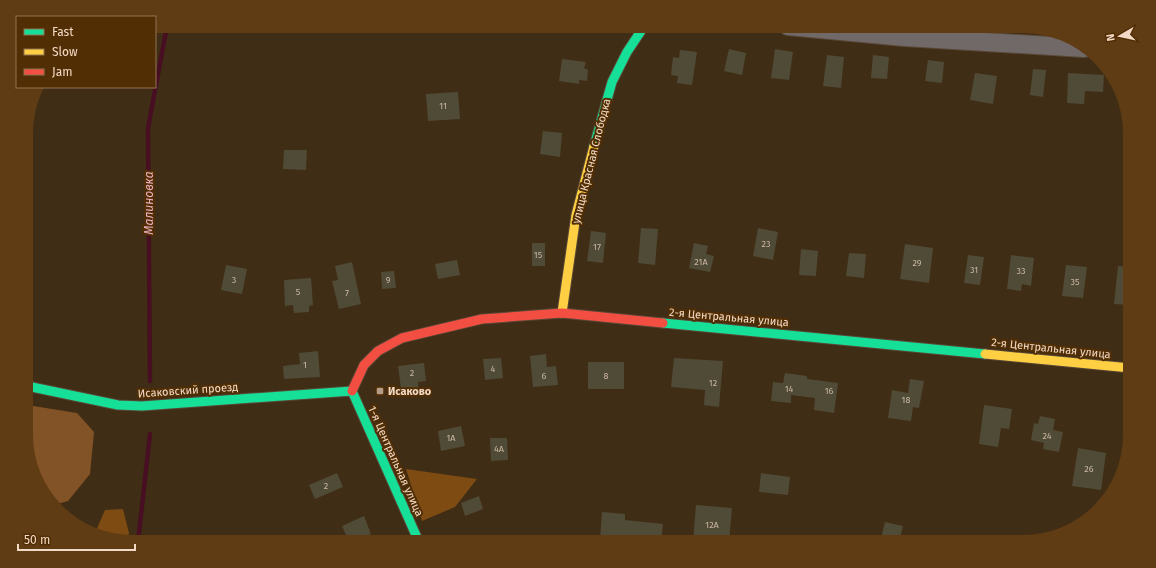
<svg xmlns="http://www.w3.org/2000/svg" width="1156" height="568" viewBox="0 0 1156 568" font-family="'Fira Sans',sans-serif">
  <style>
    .green { fill: #7e4b12 }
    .forest { fill: #825326 }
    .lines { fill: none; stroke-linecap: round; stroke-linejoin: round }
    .stream { stroke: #480f22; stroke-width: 4.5 }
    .building { fill: #504b36 }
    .street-casing { stroke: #594836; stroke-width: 20 }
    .fast-casing { stroke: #594836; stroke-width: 11 }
    .slow-casing { stroke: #594836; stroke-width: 11 }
    .jam-casing { stroke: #594836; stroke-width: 11 }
    .street { stroke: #706968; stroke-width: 18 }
    .fast { stroke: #16e098; stroke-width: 9 }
    .slow { stroke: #ffcf43; stroke-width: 9 }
    .jam { stroke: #f24e42; stroke-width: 9 }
    .poi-dot { fill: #b49d88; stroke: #522e04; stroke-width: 1.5 }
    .labels { text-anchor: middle; stroke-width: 4; stroke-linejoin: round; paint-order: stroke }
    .number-label { font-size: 9px; fill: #cab6a2 }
    .street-label { font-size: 11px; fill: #f2dac6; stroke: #522e04 }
    .poi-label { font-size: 11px; font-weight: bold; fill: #f2dac6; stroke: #522e04; text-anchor: start }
    .water-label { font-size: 12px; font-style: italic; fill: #f0b2c2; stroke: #522e04 }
  </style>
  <rect width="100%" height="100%" fill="#402d16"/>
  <path class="green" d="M406 469 477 479 455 507 422 521Z
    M123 509 129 533 127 541 95 533 105 510Z"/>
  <path class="forest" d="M27 405 77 413 94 432 90 474 68 501 54 505 48 500 27 449Z"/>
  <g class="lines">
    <path class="stream" d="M150 381 148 128 167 26
      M138 542 150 434"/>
  </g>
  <path class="building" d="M729 49 746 53 742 75 724 71Z
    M775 49 793 52 789 80 771 78Z
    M680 50 697 52 692 85 677 83 678 76 671 75 673 57 679 58Z
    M827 55 844 57 841 88 823 86Z
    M873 55 889 57 887 79 871 78Z
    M562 59 586 62 584 68 588 70 587 81 579 80V84L559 81Z
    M928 60 944 62 942 83 925 81Z
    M1033 69 1046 70 1043 97 1030 95Z
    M975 73 997 76 993 104 970 100Z
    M1068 73 1104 75 1103 92 1085 91 1084 104 1067 103Z
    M458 92 460 119 428 121 426 94Z
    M543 131 562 133 560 157 540 154Z
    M284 150H307L306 170 283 169Z
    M641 228 658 229 655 265 638 263Z
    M758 228 778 232 773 260 753 256Z
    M591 231 606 233 603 263 587 261Z
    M532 243H545V266H532Z
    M694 243 708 246 706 254 714 256 710 272 689 268Z
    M905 244 933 248 929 283 900 279Z
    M801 249 818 251 816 276 799 275Z
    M849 253 866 254 864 278 846 276Z
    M968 255 984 257 980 285 964 283Z
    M1011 255 1034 258 1031 286 1022 284 1021 291 1007 289Z
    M457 260 460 275 438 279 435 264Z
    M352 262 361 304 339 309 332 281 338 280 335 266Z
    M226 265 247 269 242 294 221 290Z
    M1066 265 1087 267 1083 298 1062 296Z
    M1118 266 1130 267V305L1114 304Z
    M394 271 396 288 382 289 381 272Z
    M311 278 313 305 309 306V312L294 313 293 305 285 306 284 280Z
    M318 351 320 377 284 379 283 366 300 364 299 353Z
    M546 354 547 367 556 366 558 385 533 387 530 356Z
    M501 358 503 378 485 380 483 359Z
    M674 358 723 361 719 407 704 405 705 390 671 387Z
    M588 362H624V389H588Z
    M424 363 426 381 418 382 419 394 402 396 398 366Z
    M785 373 807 376V379L838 383 834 413 814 410 815 398 791 395V403L771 401 773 382 783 383Z
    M910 379 924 381 919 408 913 407 911 421 888 418 892 390 908 393Z
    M984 405 1012 409 1009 429 1001 428 998 447 979 444Z
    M1040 416 1055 419 1053 430 1063 432 1059 452 1043 449 1044 443 1031 440 1034 423 1038 424Z
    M461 426 465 446 441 451 438 431Z
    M490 438H507L508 460 491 461Z
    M1078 448 1106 453 1101 490 1072 486Z
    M337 473 343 487 315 499 309 485Z
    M761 473 790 477 788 495 759 492Z
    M479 496 483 509 465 516 461 503Z
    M696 505 732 508 729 542 693 541Z
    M602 512 625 514V520L663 524 661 542 600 540Z
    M364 516 371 534 349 542 342 526Z
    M885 522 903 526 899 542H880Z"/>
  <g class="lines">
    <g class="street-casing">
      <path id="street" d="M788 26 904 37 1084 48"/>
    </g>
    <g class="fast-casing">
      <path id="fast" d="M594 146 612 82 627 52 643 28 653 26
        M663 323 985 354
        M27 386 118 405 142 406 352 391
        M352 391 419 542"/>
    </g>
    <g class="slow-casing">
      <path id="slow" d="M562 313 576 215 594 146
        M985 354 1130 368"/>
    </g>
    <g class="jam-casing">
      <path id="jam" d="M352 391 364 365 378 351 402 338 482 319 562 313 663 323"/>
    </g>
    <use href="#street" class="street"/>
    <use href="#fast" class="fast"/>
    <use href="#slow" class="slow"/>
    <use href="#jam" class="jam"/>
  </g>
  <rect class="poi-dot" x="376" y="387" width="8" height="8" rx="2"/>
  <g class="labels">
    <g class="number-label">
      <text x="443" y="109">11</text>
      <text x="766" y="247">23</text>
      <text x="597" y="250">17</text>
      <text x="538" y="258">15</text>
      <text x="701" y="265">21А</text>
      <text x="917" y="266">29</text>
      <text x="974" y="273">31</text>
      <text x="1021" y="274">33</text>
      <text x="234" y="283">3</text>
      <text x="388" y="283">9</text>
      <text x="1075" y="285">35</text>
      <text x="298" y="295">5</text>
      <text x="347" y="296">7</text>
      <text x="305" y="368">1</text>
      <text x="493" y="372">4</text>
      <text x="412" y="376">2</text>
      <text x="544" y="379">6</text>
      <text x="606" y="379">8</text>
      <text x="713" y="386">12</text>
      <text x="789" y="392">14</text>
      <text x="829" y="394">16</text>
      <text x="906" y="403">18</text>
      <text x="1047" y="439">24</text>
      <text x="451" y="441">1А</text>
      <text x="499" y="452">4А</text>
      <text x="1089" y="472">26</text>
      <text x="326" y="489">2</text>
      <text x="712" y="528">12А</text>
    </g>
    <g class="street-label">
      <text transform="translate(591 161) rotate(-76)" y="4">улица Красная Слободка</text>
      <text transform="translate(729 317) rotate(5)" y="4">2-я Центральная улица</text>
      <text transform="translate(1051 348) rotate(6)" y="4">2-я Центральная улица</text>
      <text transform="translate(188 390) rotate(-4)" y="4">Исаковский проезд</text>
      <text transform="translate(396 461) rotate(66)" y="4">1-я Центральная улица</text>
    </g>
    <g class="poi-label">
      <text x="388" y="395">Исаково</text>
    </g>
    <g class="water-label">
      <text transform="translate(149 203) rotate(-90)" y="4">Малиновка</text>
    </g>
  </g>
  <path d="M0 0H1156V568H0ZM133 33H1023A100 100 0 0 1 1123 133V435A100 100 0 0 1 1023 535H133A100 100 0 0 1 33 435V133A100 100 0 0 1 133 33Z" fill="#5f3c14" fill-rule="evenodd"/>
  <rect x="16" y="16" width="140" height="72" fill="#522e04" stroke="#927352"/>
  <rect x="24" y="29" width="20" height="6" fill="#16e098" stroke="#927352"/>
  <text x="52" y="36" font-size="12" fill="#f2dac6">Fast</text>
  <rect x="24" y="49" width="20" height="6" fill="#ffcf43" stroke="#927352"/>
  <text x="52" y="56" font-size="12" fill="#f2dac6">Slow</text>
  <rect x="24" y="69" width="20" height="6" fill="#f24e42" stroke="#927352"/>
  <text x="52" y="76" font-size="12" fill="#f2dac6">Jam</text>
  <g transform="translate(1120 36) rotate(261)" stroke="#522e04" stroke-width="3" paint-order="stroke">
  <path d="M0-3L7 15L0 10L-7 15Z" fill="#f2dac6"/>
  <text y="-6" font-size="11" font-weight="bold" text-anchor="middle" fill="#f2dac6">N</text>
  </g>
  <path d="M18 544v6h117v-6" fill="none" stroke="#f2dac6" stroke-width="2"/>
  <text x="24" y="544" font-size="12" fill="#f2dac6" stroke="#522e04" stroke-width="3" paint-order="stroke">50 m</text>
</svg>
